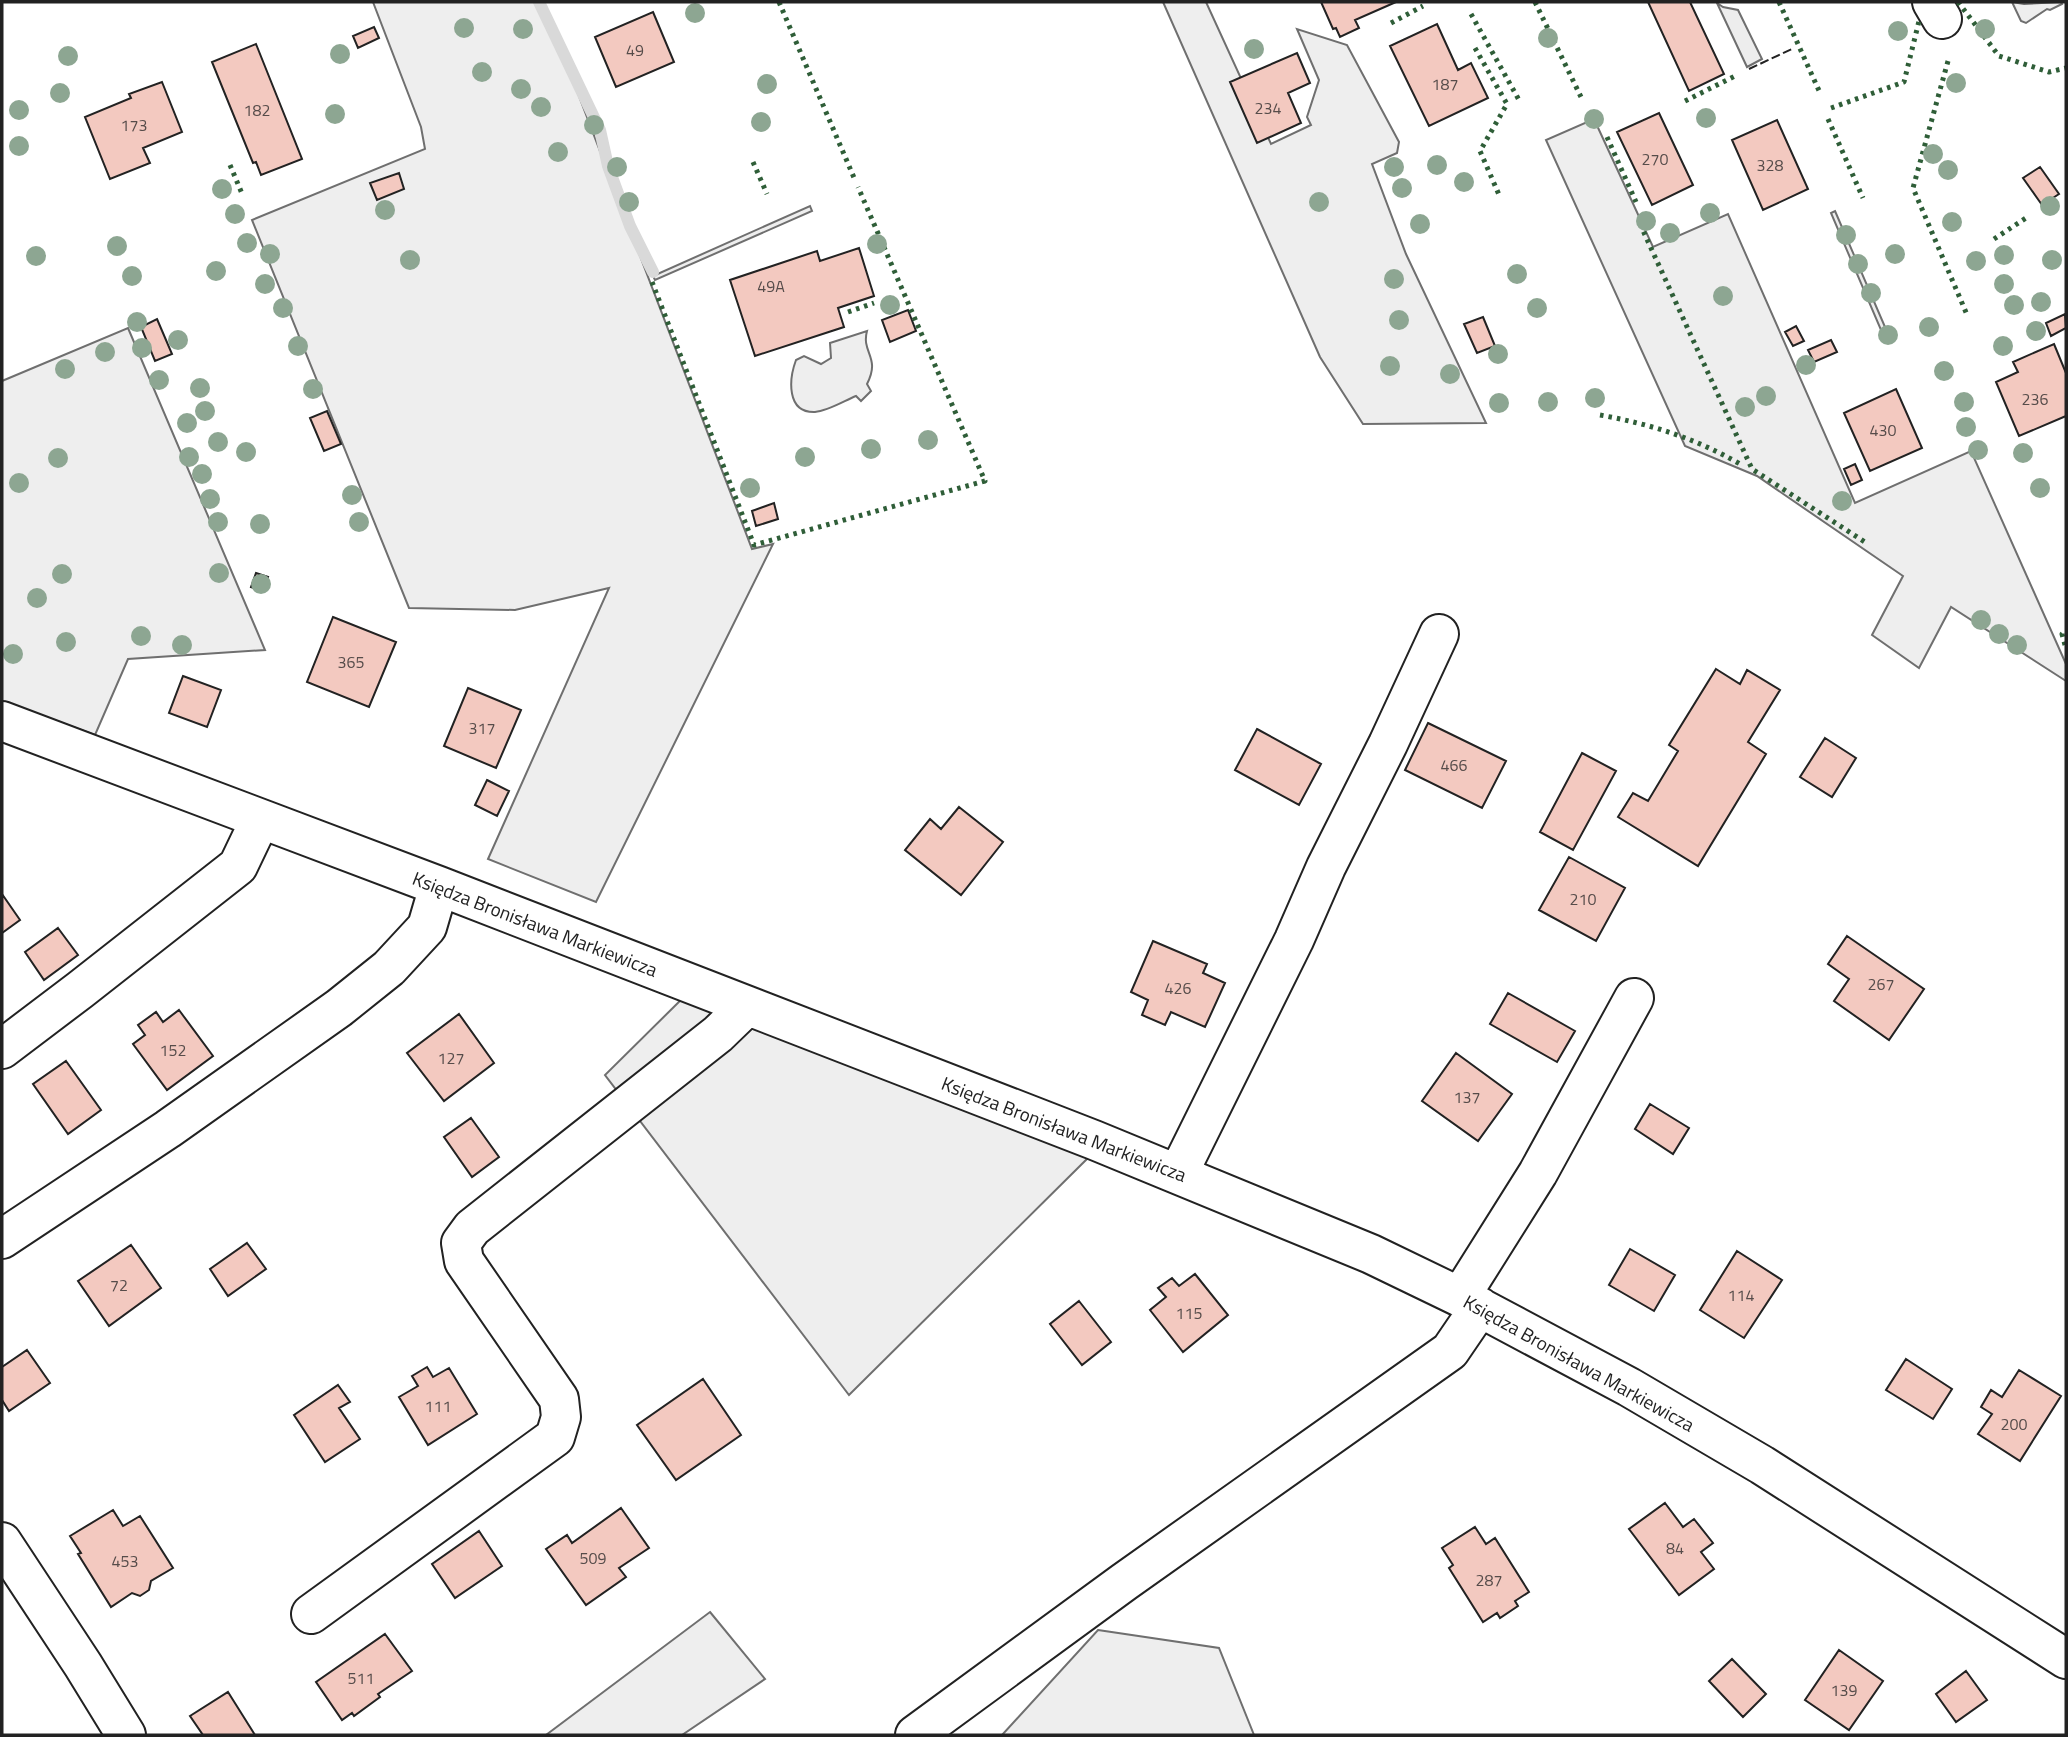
<svg xmlns="http://www.w3.org/2000/svg" width="2068" height="1737" viewBox="0 0 2068 1737" font-family="'Titillium Web',sans-serif">
  <style>
    .green { fill: #eee; stroke: #6f6f6f; stroke-width: 2 }
    .parking { fill: #ededed; stroke: #6f6f6f; stroke-width: 2 }
    .lines { fill: none; stroke-linecap: round; stroke-linejoin: round }
    .stream { stroke: #d9d9d9; stroke-width: 12 }
    .building { fill: #f3c9c0; stroke: #222; stroke-width: 2 }
    .minor-casing { stroke: #222; stroke-width: 42 }
    .minor { stroke: #fff; stroke-width: 38 }
    .hedge { stroke: #2f5e38; stroke-width: 5; stroke-dasharray: 3.5 5; stroke-linecap: butt }
    .fence { stroke: #222; stroke-width: 2; stroke-dasharray: 9 3.5; stroke-linecap: butt }
    .tree { fill: #8da692 }
    .labels { text-anchor: middle; stroke-width: 5; stroke-linejoin: round; paint-order: stroke }
    .number-label { font-size: 16px; fill: #564c4a }
    .street-label { font-size: 19px; fill: #222; stroke: #fff }
  </style>
  <rect width="100%" height="100%" fill="#fff"/>
  <path class="green" d="M373 2H543L752 549 773 544 596 902 488 859 609 588 515 610 409 608 252 220 425 149 421 127Z
    M1163 2H1206L1271 144 1311 125 1307 117 1319 80 1297 29 1347 45 1399 142 1397 153 1372 164 1406 254 1486 423 1363 424 1320 357Z
    M2012 2 2024 4 2061 2 2062 4 2050 10 2047 9 2026 23 2021 21Z
    M1594 119 1653 247 1728 214 1855 503 1971 451 2066 664V681L1951 607 1919 668 1872 635 1903 576 1757 476 1685 446 1546 140Z
    M810 206 812 211 655 280 653 276Z
    M1835 211 1885 327 1881 330 1831 213Z
    M128 328 265 650 128 659 95 735 2 701V381Z
    M867 331C861 353 881 357 867 384L871 391 861 401 856 396C844 401 828 411 815 412 786 413 789 379 796 360L804 356 821 364 831 358 830 343Z
    M693 988 1099 1147 849 1395 605 1075Z
    M710 1612 765 1679 682 1735H546Z
    M1098 1630 1219 1648 1254 1735H1002Z"/>
  <path class="parking" d="M1717 3 1723 7 1738 10 1762 59 1747 67Z"/>
  <g class="lines">
    <path class="stream" d="M539 2 600 130 608 166 630 226 653 272"/>
  </g>
  <path class="building" d="M1321 2H1396L1355 20 1359 28 1340 37 1336 28 1333 29Z
    M1648 2H1690L1724 74 1689 91Z
    M653 12 674 62 616 87 595 37Z
    M1437 24 1458 70 1471 63 1488 98 1429 126 1390 46Z
    M374 27 379 38 358 48 353 36Z
    M256 44 302 159 261 175 256 162 253 163 212 62Z
    M1297 53 1310 83 1288 93 1301 123 1257 143 1230 82Z
    M162 82 182 132 143 148 150 163 110 179 85 117 131 98 129 94Z
    M1659 113 1693 185 1652 205 1617 132Z
    M1777 120 1808 189 1763 210 1732 140Z
    M2040 167 2059 194 2042 205 2023 178Z
    M399 173 404 189 377 200 370 183Z
    M859 248 874 296 838 308 844 327 755 356 730 280 817 251 820 261Z
    M908 310 916 331 890 342 882 320Z
    M2065 314 2066 328 2051 336 2046 323Z
    M1483 317 1495 346 1477 353 1464 324Z
    M157 319 172 354 155 361 141 327Z
    M1796 326 1804 341 1793 346 1785 332Z
    M1831 340 1837 352 1814 362 1808 350Z
    M2054 344 2066 373V416L2019 436 1996 382 2018 372 2013 362Z
    M1896 389 1922 448 1870 471 1844 413Z
    M327 411 341 444 324 451 310 418Z
    M1855 464 1862 480 1851 485 1844 469Z
    M774 503 778 519 756 526 752 511Z
    M256 573 268 577 263 591 251 587Z
    M333 617 396 642 369 707 307 682Z
    M1716 669 1740 684 1747 670 1780 690 1748 742 1766 754 1698 866 1618 817 1633 793 1648 801 1678 751 1669 745Z
    M183 676 221 690 207 727 169 713Z
    M468 688 521 710 496 768 444 746Z
    M1428 723 1506 761 1482 808 1405 770Z
    M1257 729 1321 764 1299 805 1235 770Z
    M1825 738 1856 758 1832 797 1800 777Z
    M1582 753 1616 771 1573 850 1540 832Z
    M487 780 509 791 497 816 475 805Z
    M959 807 1003 842 961 895 905 850 930 819 941 829Z
    M1569 857 1625 888 1596 941 1539 910Z
    M2 894 20 920 2 933Z
    M58 928 78 955 44 980 25 952Z
    M1847 936 1924 989 1889 1040 1834 1001 1849 979 1828 964Z
    M1153 941 1207 964 1203 973 1225 983 1205 1027 1171 1012 1165 1025 1142 1015 1148 1000 1131 992Z
    M1508 993 1575 1031 1557 1062 1490 1024Z
    M179 1010 213 1056 167 1090 133 1044 145 1035 138 1025 156 1012 163 1022Z
    M459 1014 494 1063 444 1101 407 1053Z
    M1456 1053 1512 1094 1478 1141 1422 1101Z
    M66 1061 101 1110 68 1134 33 1084Z
    M1650 1104 1689 1128 1673 1154 1635 1129Z
    M471 1118 499 1157 472 1177 444 1137Z
    M247 1243 266 1269 228 1296 210 1269Z
    M131 1245 161 1288 109 1326 78 1281Z
    M1630 1249 1675 1275 1654 1311 1609 1285Z
    M1737 1251 1782 1280 1744 1338 1700 1310Z
    M1195 1274 1228 1315 1183 1352 1150 1310 1166 1297 1158 1288 1172 1278 1179 1286Z
    M1079 1301 1111 1342 1082 1365 1050 1324Z
    M27 1350 50 1383 9 1411 2 1400V1367Z
    M1906 1359 1952 1389 1933 1419 1886 1390Z
    M427 1367 433 1377 449 1368 477 1414 428 1445 399 1397 418 1386 412 1376Z
    M2019 1370 2061 1396 2020 1461 1978 1434 1992 1414 1981 1407 1991 1390 2002 1397Z
    M703 1379 741 1435 676 1480 637 1425Z
    M338 1385 350 1402 339 1408 360 1439 325 1462 294 1415Z
    M1665 1503 1683 1527 1694 1519 1713 1543 1701 1552 1714 1569 1679 1595 1629 1529Z
    M621 1508 649 1548 619 1568 626 1577 586 1605 546 1549 567 1535 572 1543Z
    M113 1510 123 1526 140 1516 173 1568 151 1581 149 1590 140 1596 132 1593 111 1607 78 1554 81 1553 70 1536Z
    M1475 1527 1486 1544 1495 1538 1529 1592 1515 1601 1518 1606 1500 1618 1497 1613 1483 1622 1449 1568 1453 1565 1442 1548Z
    M479 1531 502 1566 455 1598 432 1564Z
    M385 1634 412 1671 378 1694 380 1697 354 1716 352 1713 342 1720 316 1682Z
    M1839 1650 1883 1681 1849 1730 1805 1700Z
    M1732 1659 1766 1694 1743 1717 1709 1681Z
    M1966 1671 1987 1700 1956 1722 1936 1694Z
    M228 1692 255 1735H203L190 1716Z"/>
  <g class="lines">
    <g class="minor-casing">
      <path id="minor" d="M1932 2 1942 19
        M2 721 439 886 1094 1140 1371 1254 1460 1297 1629 1387 1762 1465 2066 1659
        M2 1049 80 990 238 866 260 820
        M1178 1174 1294 940 1326 867 1388 744 1439 634
        M2 1239 168 1129 339 1008 389 968 427 927 439 886
        M1460 1297 1538 1173 1634 998
        M2 1542 83 1665 126 1735
        M311 1614 555 1437 561 1417 559 1399 464 1261 461 1243 472 1228 718 1034 747 1006
        M915 1735 1124 1582 1450 1351 1480 1307"/>
    </g>
    <use href="#minor" class="minor"/>
    <path class="hedge" d="M779 2 855 180
      M1535 2 1581 97
      M1779 2 1821 95
      M1958 2 1999 56 2049 72 2066 68
      M1471 14 1519 100
      M1391 23 1423 6
      M1475 48 1507 104 1480 151 1500 197
      M1948 61 1913 188 1968 317
      M1685 101 1735 76
      M1831 108 1904 82 1920 17
      M1828 119 1863 198
      M1607 137 1636 202
      M753 162 767 194
      M230 165 243 196
      M1640 224 1752 469 1868 544
      M1994 239 2029 216
      M652 282 754 545 985 481 858 187
      M848 312 874 303
      M1600 415C1650 424 1695 438 1740 464
      M2065 645 2062 634 2066 630"/>
    <path class="fence" d="M1749 69 1792 49"/>
  </g>
  <g class="tree">
    <circle cx="695" cy="13" r="10"/>
    <circle cx="464" cy="28" r="10"/>
    <circle cx="523" cy="29" r="10"/>
    <circle cx="1985" cy="29" r="10"/>
    <circle cx="1898" cy="31" r="10"/>
    <circle cx="1548" cy="38" r="10"/>
    <circle cx="1254" cy="49" r="10"/>
    <circle cx="340" cy="54" r="10"/>
    <circle cx="68" cy="56" r="10"/>
    <circle cx="482" cy="72" r="10"/>
    <circle cx="1956" cy="83" r="10"/>
    <circle cx="767" cy="84" r="10"/>
    <circle cx="521" cy="89" r="10"/>
    <circle cx="60" cy="93" r="10"/>
    <circle cx="541" cy="107" r="10"/>
    <circle cx="19" cy="110" r="10"/>
    <circle cx="335" cy="114" r="10"/>
    <circle cx="1706" cy="118" r="10"/>
    <circle cx="1594" cy="119" r="10"/>
    <circle cx="761" cy="122" r="10"/>
    <circle cx="594" cy="125" r="10"/>
    <circle cx="19" cy="146" r="10"/>
    <circle cx="558" cy="152" r="10"/>
    <circle cx="1933" cy="154" r="10"/>
    <circle cx="1437" cy="165" r="10"/>
    <circle cx="617" cy="167" r="10"/>
    <circle cx="1394" cy="167" r="10"/>
    <circle cx="1948" cy="170" r="10"/>
    <circle cx="1464" cy="182" r="10"/>
    <circle cx="1402" cy="188" r="10"/>
    <circle cx="222" cy="189" r="10"/>
    <circle cx="629" cy="202" r="10"/>
    <circle cx="1319" cy="202" r="10"/>
    <circle cx="2050" cy="206" r="10"/>
    <circle cx="385" cy="210" r="10"/>
    <circle cx="1710" cy="213" r="10"/>
    <circle cx="235" cy="214" r="10"/>
    <circle cx="1646" cy="221" r="10"/>
    <circle cx="1952" cy="222" r="10"/>
    <circle cx="1420" cy="224" r="10"/>
    <circle cx="1670" cy="233" r="10"/>
    <circle cx="1846" cy="235" r="10"/>
    <circle cx="247" cy="243" r="10"/>
    <circle cx="877" cy="244" r="10"/>
    <circle cx="117" cy="246" r="10"/>
    <circle cx="270" cy="254" r="10"/>
    <circle cx="1895" cy="254" r="10"/>
    <circle cx="2004" cy="255" r="10"/>
    <circle cx="36" cy="256" r="10"/>
    <circle cx="410" cy="260" r="10"/>
    <circle cx="2052" cy="260" r="10"/>
    <circle cx="1976" cy="261" r="10"/>
    <circle cx="1858" cy="264" r="10"/>
    <circle cx="216" cy="271" r="10"/>
    <circle cx="1517" cy="274" r="10"/>
    <circle cx="132" cy="276" r="10"/>
    <circle cx="1394" cy="279" r="10"/>
    <circle cx="265" cy="284" r="10"/>
    <circle cx="2004" cy="284" r="10"/>
    <circle cx="1871" cy="293" r="10"/>
    <circle cx="1723" cy="296" r="10"/>
    <circle cx="2041" cy="302" r="10"/>
    <circle cx="890" cy="305" r="10"/>
    <circle cx="2014" cy="305" r="10"/>
    <circle cx="283" cy="308" r="10"/>
    <circle cx="1537" cy="308" r="10"/>
    <circle cx="1399" cy="320" r="10"/>
    <circle cx="137" cy="322" r="10"/>
    <circle cx="1929" cy="327" r="10"/>
    <circle cx="2036" cy="331" r="10"/>
    <circle cx="1888" cy="335" r="10"/>
    <circle cx="178" cy="340" r="10"/>
    <circle cx="298" cy="346" r="10"/>
    <circle cx="2003" cy="346" r="10"/>
    <circle cx="142" cy="348" r="10"/>
    <circle cx="105" cy="352" r="10"/>
    <circle cx="1498" cy="354" r="10"/>
    <circle cx="1806" cy="365" r="10"/>
    <circle cx="1390" cy="366" r="10"/>
    <circle cx="65" cy="369" r="10"/>
    <circle cx="1944" cy="371" r="10"/>
    <circle cx="1450" cy="374" r="10"/>
    <circle cx="159" cy="380" r="10"/>
    <circle cx="200" cy="388" r="10"/>
    <circle cx="313" cy="389" r="10"/>
    <circle cx="1766" cy="396" r="10"/>
    <circle cx="1595" cy="398" r="10"/>
    <circle cx="1548" cy="402" r="10"/>
    <circle cx="1964" cy="402" r="10"/>
    <circle cx="1499" cy="403" r="10"/>
    <circle cx="1745" cy="407" r="10"/>
    <circle cx="205" cy="411" r="10"/>
    <circle cx="187" cy="423" r="10"/>
    <circle cx="1966" cy="427" r="10"/>
    <circle cx="928" cy="440" r="10"/>
    <circle cx="218" cy="442" r="10"/>
    <circle cx="871" cy="449" r="10"/>
    <circle cx="1978" cy="450" r="10"/>
    <circle cx="246" cy="452" r="10"/>
    <circle cx="2023" cy="453" r="10"/>
    <circle cx="189" cy="457" r="10"/>
    <circle cx="805" cy="457" r="10"/>
    <circle cx="58" cy="458" r="10"/>
    <circle cx="202" cy="474" r="10"/>
    <circle cx="19" cy="483" r="10"/>
    <circle cx="750" cy="488" r="10"/>
    <circle cx="2040" cy="488" r="10"/>
    <circle cx="352" cy="495" r="10"/>
    <circle cx="210" cy="499" r="10"/>
    <circle cx="1842" cy="501" r="10"/>
    <circle cx="218" cy="522" r="10"/>
    <circle cx="359" cy="522" r="10"/>
    <circle cx="260" cy="524" r="10"/>
    <circle cx="219" cy="573" r="10"/>
    <circle cx="62" cy="574" r="10"/>
    <circle cx="261" cy="584" r="10"/>
    <circle cx="37" cy="598" r="10"/>
    <circle cx="1981" cy="620" r="10"/>
    <circle cx="1999" cy="634" r="10"/>
    <circle cx="141" cy="636" r="10"/>
    <circle cx="66" cy="642" r="10"/>
    <circle cx="182" cy="645" r="10"/>
    <circle cx="2017" cy="645" r="10"/>
    <circle cx="13" cy="654" r="10"/>
  </g>
  <g class="labels">
    <g class="number-label">
      <text x="635" y="56">49</text>
      <text x="1445" y="90">187</text>
      <text x="1268" y="114">234</text>
      <text x="257" y="116">182</text>
      <text x="134" y="131">173</text>
      <text x="1655" y="165">270</text>
      <text x="1770" y="171">328</text>
      <text x="771" y="292">49A</text>
      <text x="2035" y="405">236</text>
      <text x="1883" y="436">430</text>
      <text x="351" y="668">365</text>
      <text x="482" y="734">317</text>
      <text x="1454" y="771">466</text>
      <text x="1583" y="905">210</text>
      <text x="1881" y="990">267</text>
      <text x="1178" y="994">426</text>
      <text x="173" y="1056">152</text>
      <text x="451" y="1064">127</text>
      <text x="1467" y="1103">137</text>
      <text x="119" y="1291">72</text>
      <text x="1741" y="1301">114</text>
      <text x="1189" y="1319">115</text>
      <text x="438" y="1412">111</text>
      <text x="2014" y="1430">200</text>
      <text x="1675" y="1554">84</text>
      <text x="593" y="1564">509</text>
      <text x="125" y="1567">453</text>
      <text x="1489" y="1586">287</text>
      <text x="361" y="1684">511</text>
      <text x="1844" y="1696">139</text>
    </g>
    <g class="street-label">
      <text transform="translate(535 924) rotate(21)" y="7">Księdza Bronisława Markiewicza</text>
      <text transform="translate(1064 1129) rotate(21)" y="7">Księdza Bronisława Markiewicza</text>
      <text transform="translate(1579 1363) rotate(29)" y="7">Księdza Bronisława Markiewicza</text>
    </g>
  </g>
  <rect width="2068" height="1737" fill="none" stroke="#222222" stroke-width="7"/>
</svg>
